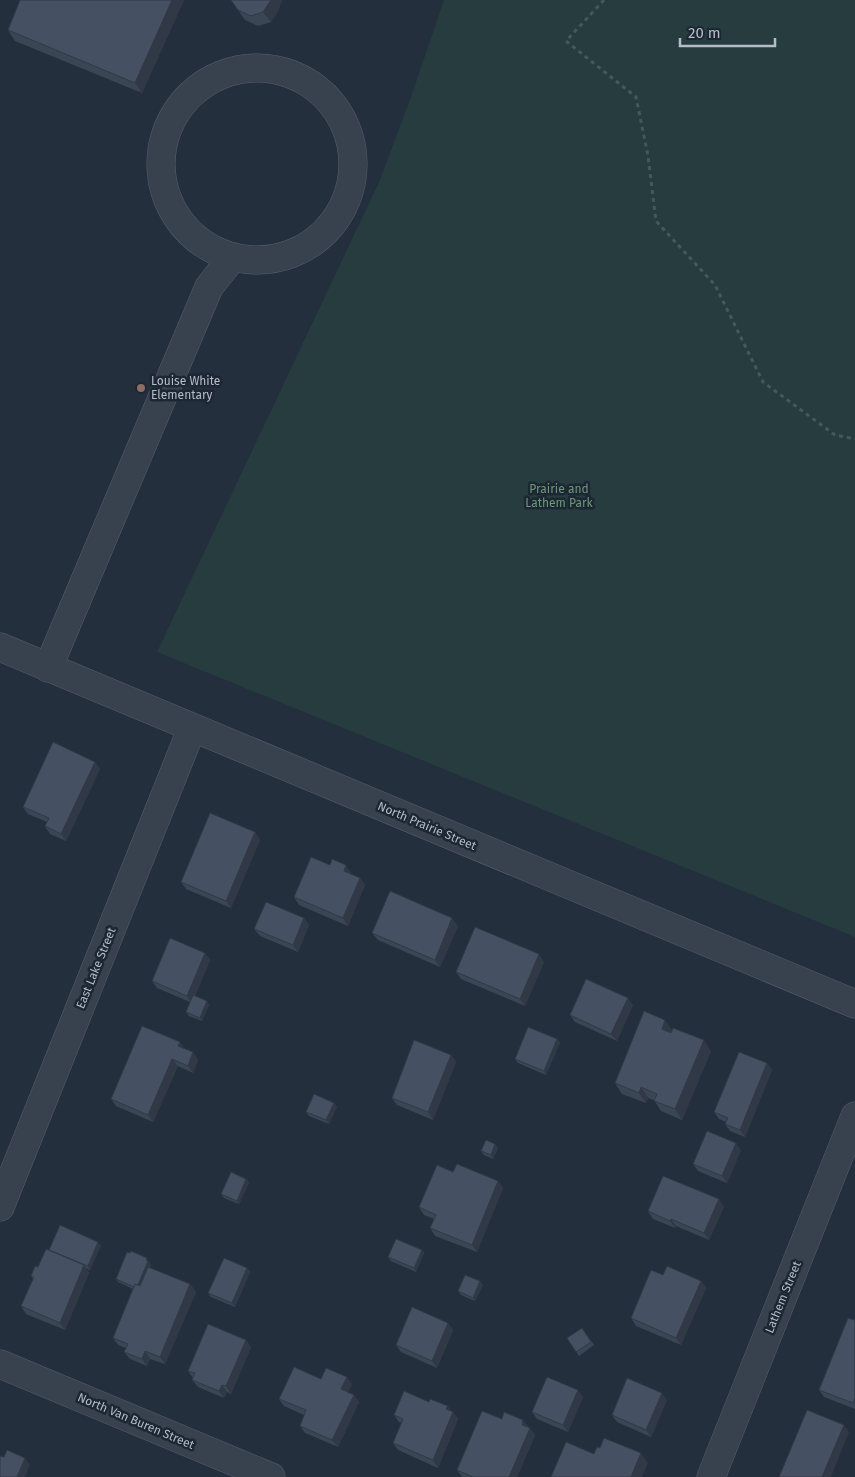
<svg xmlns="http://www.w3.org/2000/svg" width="855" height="1477" viewBox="0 0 855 1477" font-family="'Fira Sans',sans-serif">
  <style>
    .green { fill: #263c3f }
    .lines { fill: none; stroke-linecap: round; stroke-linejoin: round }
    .minor-casing { stroke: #565f6c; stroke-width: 29 }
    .path { stroke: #44595c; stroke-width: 3; stroke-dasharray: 4 4; stroke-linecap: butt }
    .minor { stroke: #38414e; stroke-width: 28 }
    .wall { fill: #3b4654 }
    .shaded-wall { fill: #303945 }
    .building { fill: #455162; stroke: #303945 }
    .education-dot { fill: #8d6e63; stroke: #1d2633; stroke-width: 2 }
    .labels { text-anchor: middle; stroke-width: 5; stroke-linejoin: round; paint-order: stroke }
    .poi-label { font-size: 12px; fill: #b4bcc9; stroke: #1d2633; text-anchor: start }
    .park-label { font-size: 12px; fill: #6b9a76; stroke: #1d2633 }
    .street-label { font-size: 12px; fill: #b4bcc9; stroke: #1d2633 }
  </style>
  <rect width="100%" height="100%" fill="#242f3e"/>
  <path class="green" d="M444 0H855V937L157 652 380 180 412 94Z"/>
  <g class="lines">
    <g class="minor-casing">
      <path id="minor" d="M161 164a96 96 0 1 1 192 0a96 96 0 1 1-192 0Z
        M0 647 855 1004
        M48 668 209 287 232 258
        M0 1207 192 728
        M0 1364 271 1477
        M711 1477 855 1116"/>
    </g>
    <path class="path" d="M604 0 566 41 636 97 648 156 656 221 715 285 763 382 835 435 855 439"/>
    <use href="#minor" class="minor"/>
  </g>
  <path class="wall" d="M184 0 142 93 15 41 8 30Z
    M231 0H282L278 11 271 22 258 26 245 20Z
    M95 762 100 769 66 841 50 834 45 826 47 822 28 814 23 807Z
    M255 832 260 840 231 908 186 889 181 882Z
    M330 865 351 873V874L360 878 365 885 348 926 299 905 294 897Z
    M304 918 309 925 298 952 260 936 254 929Z
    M458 926 440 967 378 940 372 933Z
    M205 953 210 960 195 996 209 1005 202 1021 189 1016 186 1012 190 1002 157 988 152 981Z
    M544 962 525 1006 461 979 456 972Z
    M633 1005 617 1041 575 1022 570 1015Z
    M672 1030 711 1051 682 1120 661 1111 654 1100 648 1098 646 1103 622 1094 615 1083Z
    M557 1039 560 1043 546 1075 518 1063 515 1059Z
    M184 1049 193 1052 198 1060 193 1073 178 1066 153 1122 116 1106 111 1099Z
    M451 1055 456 1062 433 1120 397 1105 392 1098Z
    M767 1063 772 1070 745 1137 730 1131 725 1124 726 1122 719 1119 714 1112Z
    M334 1103 337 1107 329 1124 309 1116 306 1112Z
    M498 1148 493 1159 484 1155 481 1151Z
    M741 1150 727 1183 698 1171 693 1164Z
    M453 1172 498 1181 503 1188 477 1252 435 1236 430 1228 434 1219 424 1215 419 1207Z
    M246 1179 249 1183 239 1204 224 1198 221 1194Z
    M724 1207 709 1240 676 1226 675 1228 653 1219 648 1211Z
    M101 1245 90 1270 85 1268 89 1273 65 1330 26 1314 21 1306 33 1279 31 1276 50 1251 49 1250Z
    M422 1250 424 1253 416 1272 391 1261 388 1257Z
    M150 1261 149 1262 151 1265 150 1268 190 1284 196 1292 165 1364 150 1359 147 1366 130 1359 124 1352 126 1348 118 1345 113 1338 133 1289 118 1282 116 1279Z
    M247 1268 250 1272 235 1307 211 1297 208 1293Z
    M663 1275 701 1281 706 1288 681 1345 636 1326 631 1318Z
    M483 1285 475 1301 461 1295 458 1291Z
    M855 1320V1409L824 1397 819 1390Z
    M448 1323 453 1330 437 1368 401 1352 396 1345Z
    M582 1328 594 1345 579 1356 567 1338Z
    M246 1340 251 1347 231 1394 227 1392 224 1398 198 1387 192 1380 193 1378 188 1371Z
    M321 1379 352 1384 348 1392 354 1395 359 1402 338 1447 305 1433 300 1426 304 1415 284 1406 279 1399Z
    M583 1397 568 1432 537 1419 532 1412Z
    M667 1400 651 1437 617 1422 612 1415Z
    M451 1411 453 1412 458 1419 438 1468 398 1450 393 1443 402 1423 399 1422 394 1415Z
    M502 1419 529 1427 535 1435 517 1477H462L457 1470Z"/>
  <path class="shaded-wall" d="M172 0H184L142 93 135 83Z
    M271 0H282L278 11 271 22 263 12Z
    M95 762 100 769 66 841 61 834Z
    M255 832 260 840 231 908 226 901Z
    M346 865 351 873 349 879 344 871Z
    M360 878 365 885 348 926 343 918Z
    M304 918 309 925 298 952 293 945Z
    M452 918 458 926 440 967 435 960Z
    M205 953 210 960 192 1003 187 996Z
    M539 954 544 962 525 1006 520 999Z
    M628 998 633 1005 617 1041 611 1034Z
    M207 1001 209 1005 202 1021 200 1018Z
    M665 1020 673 1031 669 1039 662 1029Z
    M557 1039 560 1043 546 1075 544 1071Z
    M704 1040 711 1051 682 1120 675 1109Z
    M180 1042 185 1049 178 1046Z
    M193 1052 198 1060 193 1073 188 1066Z
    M451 1055 456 1062 433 1120 428 1112Z
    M172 1059 178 1066 153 1122 148 1115Z
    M767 1063 772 1070 745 1137 740 1130Z
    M641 1087 648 1098 646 1103 639 1093Z
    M334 1103 337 1107 329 1124 326 1120Z
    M736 1143 741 1150 727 1183 722 1176Z
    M495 1144 498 1148 493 1159 491 1155Z
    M246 1179 249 1183 239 1204 237 1201Z
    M498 1181 503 1188 477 1252 472 1245Z
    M719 1199 724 1207 709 1240 704 1233Z
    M671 1219 676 1226 675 1228 670 1221Z
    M98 1242 101 1245 90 1270 88 1266Z
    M422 1250 424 1253 416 1272 414 1268Z
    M147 1258 151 1265 140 1292 137 1288Z
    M84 1265 89 1273 65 1330 60 1323Z
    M247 1268 250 1272 235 1307 232 1303Z
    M480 1281 483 1285 475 1301 473 1298Z
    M701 1281 706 1288 681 1345 676 1338Z
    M190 1284 196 1292 165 1364 160 1357Z
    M448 1323 453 1330 437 1368 432 1361Z
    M246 1340 251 1347 231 1394 226 1386Z
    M145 1351 150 1359 147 1366 142 1359Z
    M347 1377 352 1384 346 1397 341 1389Z
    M222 1385 227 1392 224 1398 219 1391Z
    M578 1390 583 1397 568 1432 563 1425Z
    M662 1393 667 1400 651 1437 646 1430Z
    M354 1395 359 1402 338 1447 332 1440Z
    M448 1406 453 1414V1412L458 1419 438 1468 433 1460Z
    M523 1420 529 1427 522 1425Z
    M844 1425 849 1432 831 1477H822Z
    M530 1428 535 1435 517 1477H509Z
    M641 1453 648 1463 642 1477H631Z
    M25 1458 30 1465 25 1477H17Z"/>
  <path class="building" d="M20 0H172L135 83 8 30Z
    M231 0H271L263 12 251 16 238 10Z
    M53 742 95 762 61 834 45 826 49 818 23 807Z
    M210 813 255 832 226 901 181 882Z
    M311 857 330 865 332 859 346 865 344 871 360 878 343 918 294 897Z
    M390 891 452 918 435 960 372 933Z
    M266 902 304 918 293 945 254 929Z
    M475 927 539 954 520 999 456 972Z
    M170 938 205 953 187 996 152 981Z
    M586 979 628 998 611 1034 570 1015Z
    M193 995 207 1001 200 1018 186 1012Z
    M644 1011 665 1020 662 1029 671 1033 673 1028 704 1040 675 1109 654 1101 657 1094 641 1087 639 1093 615 1083Z
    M142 1026 180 1042 178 1046 193 1052 188 1066 172 1059 148 1115 111 1099Z
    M528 1027 557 1039 544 1071 515 1059Z
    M414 1040 451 1055 428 1112 392 1098Z
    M739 1052 767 1063 740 1130 725 1124 728 1118 714 1112Z
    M314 1094 334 1103 326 1120 306 1112Z
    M707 1131 736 1143 722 1176 693 1164Z
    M486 1140 495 1144 491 1155 481 1151Z
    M457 1164 498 1181 472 1245 430 1228 436 1215 419 1207 437 1165 453 1172Z
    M231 1172 246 1179 237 1201 221 1194Z
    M663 1176 719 1199 704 1233 671 1219 670 1221 648 1211Z
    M60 1225 98 1242 88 1266 49 1250Z
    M396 1239 422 1250 414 1268 388 1257Z
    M46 1249 84 1265 60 1323 21 1306 34 1277 31 1276 35 1266 38 1267Z
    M131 1251 147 1258 146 1260 148 1261 138 1285 135 1284 134 1287 116 1279 127 1252 130 1253Z
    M224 1258 247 1268 232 1303 208 1293Z
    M667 1266 701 1281 676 1338 631 1318 651 1270 663 1275Z
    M148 1267 190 1284 160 1357 145 1351 142 1359 124 1352 128 1344 113 1338 135 1284 140 1286Z
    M465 1275 480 1281 473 1298 458 1291Z
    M412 1307 448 1323 432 1361 396 1345Z
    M848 1318 855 1320V1398L853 1403 819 1390Z
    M208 1324 246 1340 226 1386 222 1385 219 1391 192 1380 195 1373 188 1371Z
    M582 1328 591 1342 576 1352 567 1338Z
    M294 1367 321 1379 326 1368 347 1377 341 1389 354 1395 332 1440 300 1426 306 1410 279 1399Z
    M547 1377 578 1390 563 1425 532 1412Z
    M627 1378 662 1393 646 1430 612 1415Z
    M404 1391 429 1402 430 1399 448 1406 446 1409 453 1412 433 1460 393 1443 403 1419 394 1415Z
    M807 1410 844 1425 822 1477H779Z
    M482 1411 502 1419 504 1412 523 1420 522 1425 530 1428 509 1477H473L457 1470Z
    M604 1438 641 1453 631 1477H551L566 1442 594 1454 597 1447 600 1448Z
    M7 1450 25 1458 17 1477H0V1456L4 1457Z"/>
  <circle class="education-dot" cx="141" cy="388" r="5"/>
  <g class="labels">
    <g class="poi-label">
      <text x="151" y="385">Louise White<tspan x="151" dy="14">Elementary</tspan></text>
    </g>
    <g class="park-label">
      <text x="559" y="493">Prairie and<tspan x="559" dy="14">Lathem Park</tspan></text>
    </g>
    <g class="street-label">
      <text transform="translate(427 826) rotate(23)" y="4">North Prairie Street</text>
      <text transform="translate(96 968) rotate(-68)" y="4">East Lake Street</text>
      <text transform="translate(783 1297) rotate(-68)" y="4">Lathem Street</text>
      <text transform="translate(136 1421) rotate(23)" y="4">North Van Buren Street</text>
    </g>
  </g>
  <path d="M680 38v8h95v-8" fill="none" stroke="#b4bcc9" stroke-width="2.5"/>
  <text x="688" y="38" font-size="15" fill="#b4bcc9" stroke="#1d2633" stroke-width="4" paint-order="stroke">20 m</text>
</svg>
